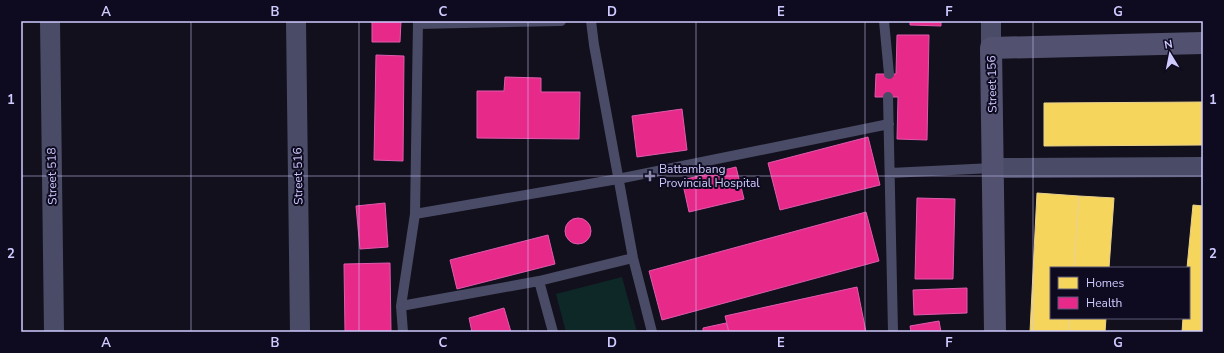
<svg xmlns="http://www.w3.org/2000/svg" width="1224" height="353" viewBox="0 0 1224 353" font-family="'Nunito Sans',sans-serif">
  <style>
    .green { fill: #0e2827 }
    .homes { fill: #f6d55c; stroke: #ead28d }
    .health { fill: #e7298a; stroke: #e05aad }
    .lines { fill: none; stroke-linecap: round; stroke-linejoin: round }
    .lane { stroke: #4a4b66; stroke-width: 10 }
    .street { stroke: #4a4b66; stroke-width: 20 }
    .secondary { stroke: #525170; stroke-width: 22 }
    .grid { fill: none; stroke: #cfcbff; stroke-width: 1; stroke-opacity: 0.55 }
    .poi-dot { fill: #8d8ab0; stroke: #0e0b21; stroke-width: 1.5 }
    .labels { text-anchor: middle; stroke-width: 4; stroke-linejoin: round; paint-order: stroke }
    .street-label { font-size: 12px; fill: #cfcbff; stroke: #0e0b21 }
    .poi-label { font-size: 12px; fill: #cfcbff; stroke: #0e0b21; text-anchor: start }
    .neatline { fill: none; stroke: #cfcbff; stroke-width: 1.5 }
    .grid-label { font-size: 13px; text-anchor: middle; font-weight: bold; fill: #cfcbff }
  </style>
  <rect width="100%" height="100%" fill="#12101c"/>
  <path class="green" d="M622 277 637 332H566L556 294Z"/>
  <path class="homes" d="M1203 102V145L1044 146V103Z
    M1037 193 1079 196 1074 268H1051V318H1070L1069 332H1030Z
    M1079 196 1114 198 1109 268H1074Z
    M1193 205 1203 206V332H1182L1183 318H1189V268H1187Z
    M1070 318H1106L1105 332H1069Z"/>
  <path class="health" d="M372 21H401L400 42H372Z
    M910 21H941V26L910 25Z
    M897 35H929L927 140 897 139 898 97H875L876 74H896Z
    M376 55 404 56 403 161 374 160Z
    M505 77 541 78V92H580L579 139 477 138V91H504Z
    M682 109 687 150 637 157 632 116Z
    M868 137 880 185 780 210 768 163Z
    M736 167 744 199 689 212 682 180Z
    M917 198 955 199 953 279H915Z
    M385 203 388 247 360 249 356 206Z
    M866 212 879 261 662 320 649 271Z
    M565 231a13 13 0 1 1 26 0a13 13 0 1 1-26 0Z
    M548 235 555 264 457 289 450 260Z
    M390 263 391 332H345L344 264Z
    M857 287 866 332H729L725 316Z
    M967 288V313L914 315 913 290Z
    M504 308 511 332H472L469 318Z
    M939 321 941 332H911L910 326Z
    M726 323 729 332H703V328Z"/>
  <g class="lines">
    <path class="lane" d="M591 21 594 45 633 258 652 332
      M884 21 889 74
      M418 24 561 21
      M888 97 893 332
      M890 173 993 168
      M415 214 618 179 889 124
      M539 281 553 332
      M401 306 539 281 633 258
      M403 332 401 306 415 214 418 21"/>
    <path class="street" d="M50 21 54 332
      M296 21 300 332
      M991 21V48
      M993 168 1203 167"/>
    <path class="secondary" d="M995 332 991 48 1203 43"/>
  </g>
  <path class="grid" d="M191 21V332M359 21V332M528 21V332M696 21V332M865 21V332M1033 21V332M21 176H1203"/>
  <path class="poi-dot" d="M648 170h4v4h4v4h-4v4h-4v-4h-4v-4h4z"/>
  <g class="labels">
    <g class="street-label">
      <text transform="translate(992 84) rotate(-91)" y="4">Street 156</text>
      <text transform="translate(52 176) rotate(-91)" y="4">Street 518</text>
      <text transform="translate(298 176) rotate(-91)" y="4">Street 516</text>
    </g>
    <g class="poi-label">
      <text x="659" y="173">Battambang<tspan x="659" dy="14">Provincial Hospital</tspan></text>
    </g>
  </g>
  <rect width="1224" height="353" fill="none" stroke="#0e0b21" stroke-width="44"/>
  <rect x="1050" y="267" width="140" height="52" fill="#0e0b21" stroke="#5b587a"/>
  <rect x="1058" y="277" width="20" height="12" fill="#f6d55c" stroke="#5b587a"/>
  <text x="1086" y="287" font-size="12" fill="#cfcbff">Homes</text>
  <rect x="1058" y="297" width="20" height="12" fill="#e7298a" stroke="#5b587a"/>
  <text x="1086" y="307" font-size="12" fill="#cfcbff">Health</text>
  <g transform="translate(1170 54) rotate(350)" stroke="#0e0b21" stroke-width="3" paint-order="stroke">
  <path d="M0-3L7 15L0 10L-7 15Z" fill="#cfcbff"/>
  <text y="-6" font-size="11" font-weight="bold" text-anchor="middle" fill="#cfcbff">N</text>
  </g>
  <rect x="22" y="22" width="1180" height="309" class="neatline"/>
  <g class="grid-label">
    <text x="106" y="16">A</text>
    <text x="275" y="16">B</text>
    <text x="443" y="16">C</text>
    <text x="612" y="16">D</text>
    <text x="781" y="16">E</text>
    <text x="949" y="16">F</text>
    <text x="1118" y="16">G</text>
    <text x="11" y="104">1</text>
    <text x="1213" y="104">1</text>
    <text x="11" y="258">2</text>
    <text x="1213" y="258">2</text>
    <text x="106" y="347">A</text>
    <text x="275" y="347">B</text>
    <text x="443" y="347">C</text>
    <text x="612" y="347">D</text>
    <text x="781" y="347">E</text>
    <text x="949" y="347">F</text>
    <text x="1118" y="347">G</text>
  </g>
</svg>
